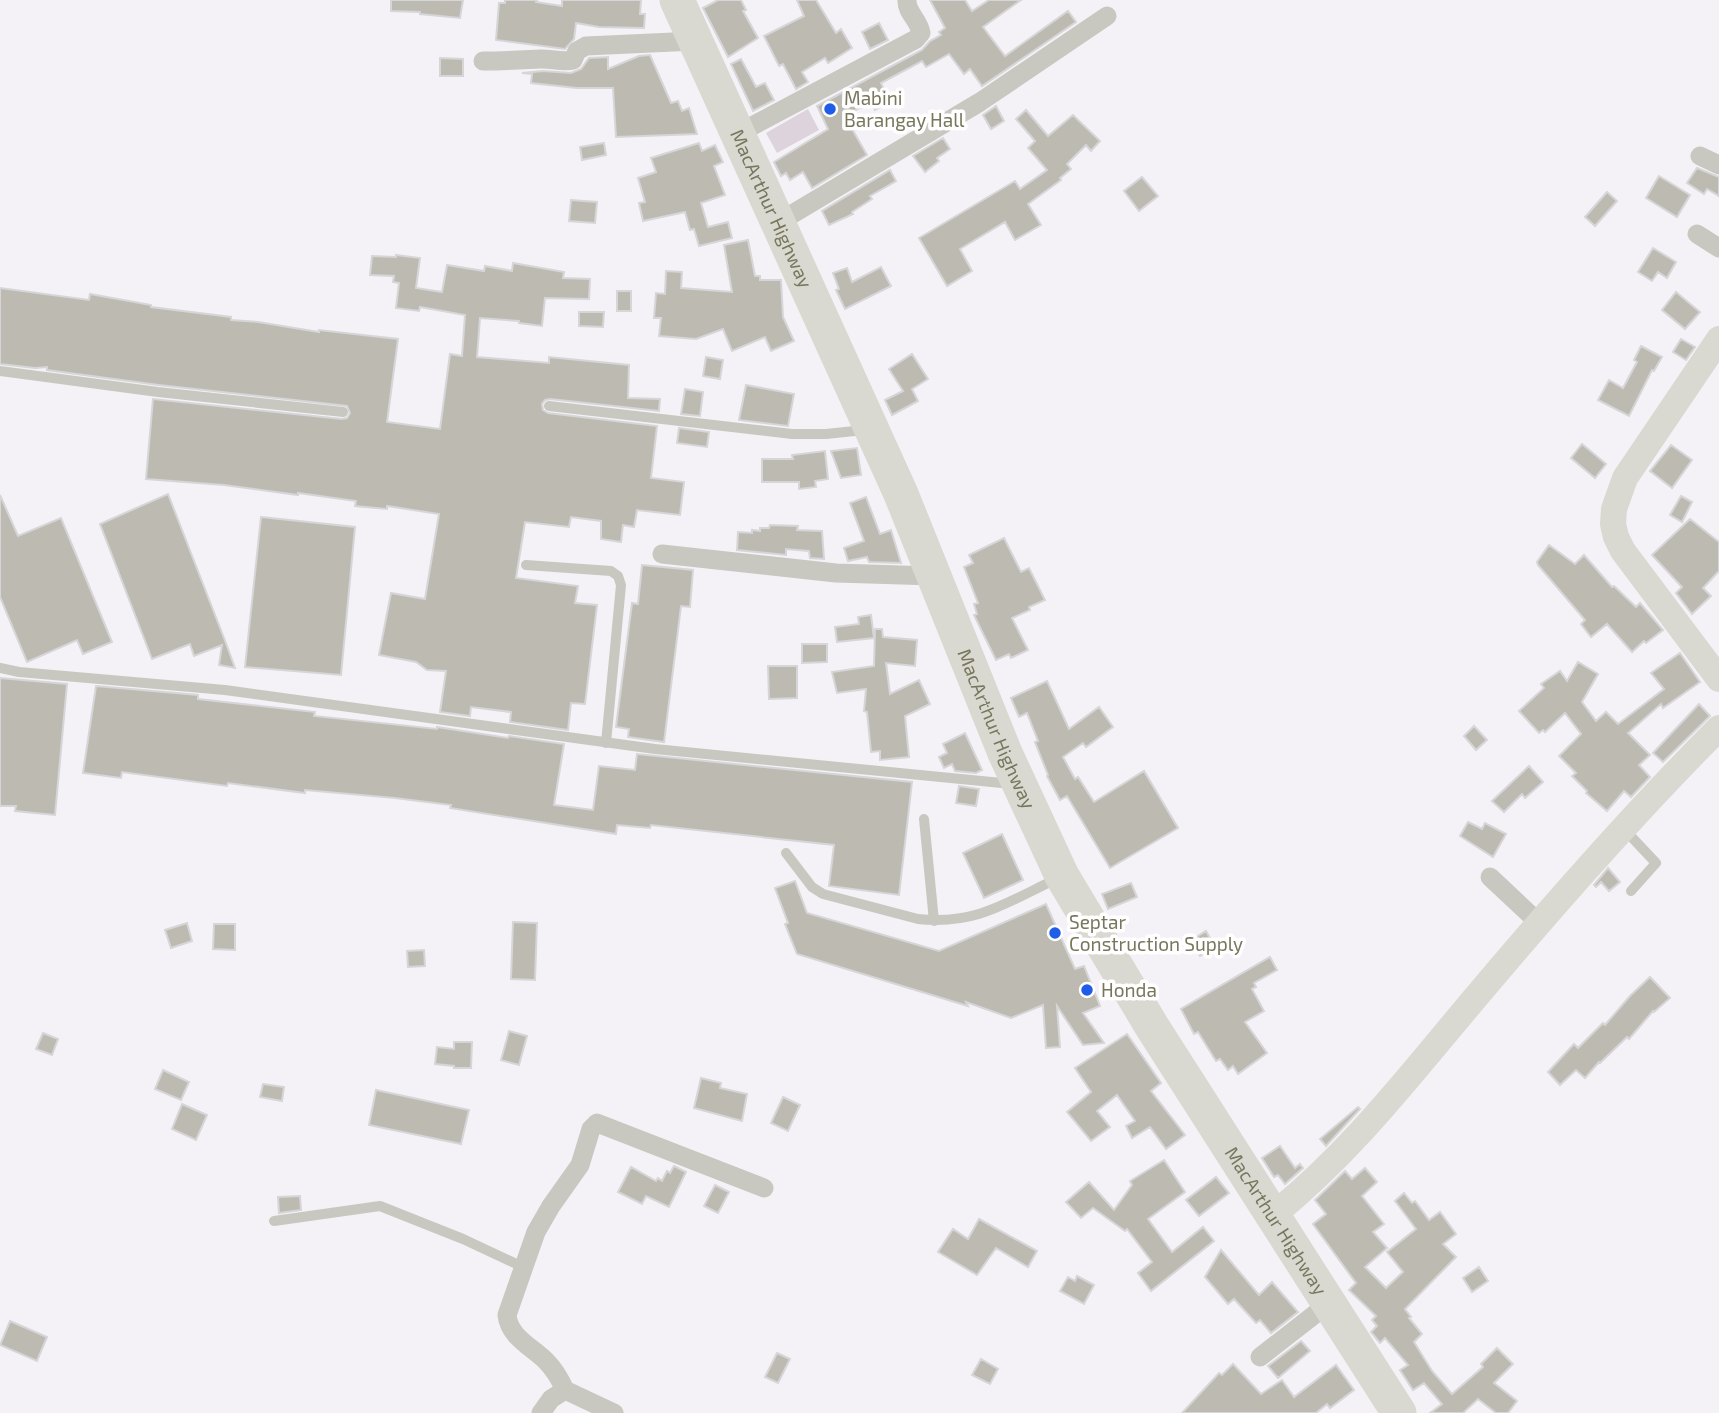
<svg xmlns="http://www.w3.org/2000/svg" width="1719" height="1413" viewBox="0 0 1719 1413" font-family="'Exo 2',sans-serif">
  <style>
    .green { fill: #ddd3dd }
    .building { fill: #bdbbb1; stroke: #d6d5d7; stroke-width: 2 }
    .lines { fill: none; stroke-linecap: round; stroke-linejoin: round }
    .lane { stroke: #c8c8c1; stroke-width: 10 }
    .street { stroke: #c8c8c1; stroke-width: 19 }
    .secondary { stroke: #d9d9d1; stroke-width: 26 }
    .highway { stroke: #d9d9d1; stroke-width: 35 }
    .poi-dot { fill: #1f5de9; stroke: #fff; stroke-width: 2.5 }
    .labels { text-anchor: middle; stroke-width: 7; stroke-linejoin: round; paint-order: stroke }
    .poi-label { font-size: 19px; fill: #78765c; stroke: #fff; text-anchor: start }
    .street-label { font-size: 19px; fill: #78765c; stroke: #fff }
  </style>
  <rect width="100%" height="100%" fill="#f4f2f6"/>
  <path class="green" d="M808 109 819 130 777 153 766 133Z"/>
  <path class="building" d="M391 0H463L460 18 420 14V12L391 11Z
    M505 0H537L536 2 562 6V0H641L640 14H645L644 28 599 27 576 23 574 39 565 49 496 40 499 3H505Z
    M718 0H741L746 10 743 11 758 38 728 57 703 8Z
    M797 0H816L836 33 841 29 852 48 828 63 825 58 802 72 808 82 796 89 783 64 779 66 764 36 804 16Z
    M930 0H965L972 11 989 0H1021L983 27 1005 56 1068 11 1076 22 982 86 970 69 964 74 949 54 926 67 922 61 881 83 890 102 875 110 871 103 844 115 867 155 812 188 803 172 790 180 786 173 781 176 774 162 828 129 817 106 922 50 930 41 941 35 939 32 945 28Z
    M879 23 888 40 870 49 862 32Z
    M650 55 671 103 678 101 682 111 689 108 697 134 616 137 613 88H577L531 83 532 74 522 73 543 71 571 73 581 69 589 58 608 57V69L639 56Z
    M440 58 463 59V76H440Z
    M741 59 756 87 765 83 774 100 753 111 731 64Z
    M996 106 1004 121 991 129 983 115Z
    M1026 110 1048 136 1073 115 1100 141 1091 151 1086 145 1067 164 1071 169 1060 178 1061 180 1028 204 1041 225 1015 240 1005 222 960 249 972 271 947 286 919 238 1015 181 1020 189 1047 170 1028 148 1035 141 1016 119Z
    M943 138 950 149 937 158 939 161 925 172 913 156Z
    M604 143 606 155 582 160 580 147Z
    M699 143 702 151 715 145 723 162 714 166 725 195 701 203 708 227 728 222 732 238 699 246 694 229 690 230 685 212 643 221 639 203 645 202 638 178 656 172 651 158Z
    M1697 168 1719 177V196L1707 189 1704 194 1687 183Z
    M890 170 896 181 870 196 872 199 852 212 853 214 829 225 822 211Z
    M1659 176 1690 195 1677 217 1646 198Z
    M1142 177 1158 196 1139 211 1124 191Z
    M1607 192 1617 201 1595 226 1585 217Z
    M571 200 597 202 595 223 569 221Z
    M748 240 755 276H760V280H781L783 317 794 341 771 351 765 337 732 351 723 329 696 339 659 336 661 318H654L656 293 665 294 666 271 682 272 681 288 732 292 724 245Z
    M1653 248 1676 262 1667 278 1658 272 1652 281 1638 272Z
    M396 255 420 258 416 288 442 292 447 265 484 271 485 266 512 271 513 263 564 272 563 278 590 279 589 299 545 298 542 326 519 323V321L480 318 477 357 549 363V357L629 365 628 398 660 399 659 411 550 399 545 400 542 404 543 410 548 413 657 426 651 478 684 482 680 515 637 510 634 527 623 525 621 542 601 539V521L571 517 569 527 525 522 516 578 578 586 575 603 597 605 585 704 571 703 568 730 510 722 511 712 471 707 470 716 440 712 446 671 427 670 416 662 379 655 391 593 425 599 439 514 387 506V509L355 506 356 501 298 493V495L224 485 146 479 153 399 342 419 347 418 350 413 347 406 159 385 47 370V367L35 368 0 364V288L89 300 90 294 151 305V307L231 317V320L258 322 319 332V330L398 339 387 422 440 429 450 354 462 356 465 315 420 307 419 311 396 308 399 283 393 282 394 276 370 275 372 256 396 257Z
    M881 267 891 286 845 309 836 290 839 289 833 273 847 268 852 282Z
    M617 291H631V311H617Z
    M1676 292 1700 312 1685 329 1662 310Z
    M579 312H604L603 327 579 326Z
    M1681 339 1695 347 1686 360 1673 352Z
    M1641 346 1662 357 1654 371 1652 370 1629 416 1598 400 1609 380 1623 388 1637 362 1634 360Z
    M912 354 928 379 912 389 918 401 892 415 885 400 903 391 889 369Z
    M706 357 723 360 720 379 703 376Z
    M746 385 794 394 788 426 739 420Z
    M685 389 703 392 700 416 681 414Z
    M679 428 709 432 707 447 677 443Z
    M1582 444 1606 464 1595 478 1571 458Z
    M1671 445 1692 460 1672 488 1650 471Z
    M857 448 861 475 841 478 831 451Z
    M825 451 828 479 815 481 816 487 799 489V482H762V459H793L792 455Z
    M168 494 224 638 235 668 219 665 222 645 194 656 190 644 152 659 100 524Z
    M0 495 18 536 61 518 112 642 83 654 77 640 27 662 0 597Z
    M1681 496 1692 502 1682 522 1670 515Z
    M866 497 880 534 891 530 901 563 869 562 867 557 848 561 844 548 864 541 850 503Z
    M261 517 355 527 341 675 245 667Z
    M1690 519 1719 542V571L1703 588 1711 596 1692 614 1676 593 1682 587 1652 555Z
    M770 525 798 526 797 530 822 531 824 559 810 558 809 551 786 549V555L737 550 738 532 752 533V530L760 531V528H769Z
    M1004 538 1021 572 1029 568 1045 600 1029 607 1030 610 1012 618 1028 650 1011 658 1009 654 996 660 974 615 977 614 974 604 978 603 964 567 973 563 969 555Z
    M1549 545 1575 564 1584 555 1612 587 1614 586 1636 607 1640 603 1663 630 1646 643 1644 641 1632 652 1607 624 1591 637 1581 624 1585 620 1538 565 1537 562Z
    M642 565 693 570 690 607 681 606 664 742 628 737 629 729 616 727 632 603 638 604Z
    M871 615 874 638 837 642 835 627 859 624 858 617Z
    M875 629H882L883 637 917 640 915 666 886 663 890 694 919 680 930 704 905 716 909 757 880 760V751L871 752 867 712 864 711 866 689 837 693 832 672 874 666Z
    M802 644H827V662L802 663Z
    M1680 653 1700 682 1663 708 1661 704 1628 733 1650 755 1639 765 1650 777 1631 797 1624 791 1607 811 1586 793 1587 791 1572 776 1576 773 1559 756 1581 734 1565 713 1545 732 1543 730 1539 733 1519 711 1544 688 1541 684 1560 671 1567 681 1578 662 1598 674 1582 702 1596 721 1606 712 1618 724 1664 689 1651 673Z
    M768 666H797V698L769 699Z
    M0 678 67 684 55 815 15 811 16 806H0Z
    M1047 681 1069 729 1099 707 1113 727 1086 747 1083 743 1063 757 1075 779 1078 777 1094 802 1144 771 1178 828 1110 868 1067 796 1060 800 1047 776 1048 775 1035 742 1038 741 1027 713 1019 717 1011 698Z
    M96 686 198 695V699L315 712 314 716 437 729V727L508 738 509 736 564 744 554 805 593 810 599 766 635 770 637 754 912 782 899 895 829 886 834 845 651 825 650 828 617 825 616 834 450 808 451 805 395 798 305 790V793L228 783 227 786 122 772 121 778 83 773Z
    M1699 704 1710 716 1663 762 1653 753Z
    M1474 726 1487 740 1476 750 1464 736Z
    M965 733 982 770 976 773 955 771 952 764 944 768 939 757 947 753 943 744Z
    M1529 766 1543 782 1525 798 1522 794 1504 812 1492 801Z
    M959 786 979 789 976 806 956 803Z
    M1468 822 1482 829 1485 823 1506 834 1493 857 1460 836Z
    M1002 834 1023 880 984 898 963 853Z
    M1608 868 1620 882 1609 891 1601 882 1596 887 1594 885Z
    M795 881 807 913 939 951 1046 904 1075 969 1084 966 1100 1006 1083 1013 1104 1043 1083 1045 1057 1006 1060 1047 1046 1048 1043 1005 1011 1018 966 1002 968 1006 797 954 785 924 788 923 775 888Z
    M1131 883 1137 897 1108 909 1102 894Z
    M513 922 537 923 535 980 511 979Z
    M187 923 192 941 171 948 165 930Z
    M214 924H235V950L213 949Z
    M1206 931 1215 947 1200 956 1190 941Z
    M424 950 425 966 408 967 407 951Z
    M1270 957 1277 970 1254 983 1256 987 1252 989 1264 1011 1245 1022 1267 1053 1238 1074 1233 1066 1228 1070 1220 1059 1216 1061 1198 1032 1194 1034 1181 1009Z
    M1650 977 1670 998 1654 1012 1653 1011 1629 1039 1627 1037 1600 1063 1599 1062 1585 1078 1576 1070 1560 1085 1548 1072 1574 1044 1578 1048 1603 1023 1605 1025 1630 996Z
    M509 1031 527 1036 519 1065 501 1060Z
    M43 1033 58 1039 52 1055 36 1049Z
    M1127 1034 1161 1083 1151 1091 1185 1135 1166 1149 1150 1127 1132 1138 1126 1126 1135 1121 1117 1095 1097 1111 1110 1127 1091 1141 1067 1112 1091 1092 1075 1068Z
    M454 1042H472L471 1068H454V1066L435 1064 437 1047 454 1049Z
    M163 1070 189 1082 181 1100 155 1089Z
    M701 1078 721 1083 720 1088 747 1094 742 1121 694 1108Z
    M263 1084 284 1087 282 1101 260 1097Z
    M376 1090 469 1110 461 1144 369 1125Z
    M783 1097 800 1105 788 1131 771 1123Z
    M182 1104 207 1115 196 1140 172 1129Z
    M1358 1107 1360 1109 1326 1146 1320 1139Z
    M1280 1146 1295 1168 1300 1164 1303 1168 1285 1184 1278 1175 1274 1177 1262 1158Z
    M1164 1160 1185 1192 1148 1219 1172 1252 1203 1227 1214 1241 1151 1291 1138 1273 1152 1262 1127 1229 1125 1231 1093 1208 1081 1218 1066 1202 1089 1182 1114 1210 1132 1185 1130 1181Z
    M674 1166 686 1172 669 1207 646 1196 642 1204 618 1192 631 1167 656 1181 658 1178 662 1181 667 1171 670 1173Z
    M1365 1168 1377 1182 1362 1196 1384 1224 1373 1232 1387 1248 1365 1267 1386 1288 1403 1272 1387 1252 1416 1229 1395 1201 1404 1193 1412 1203 1415 1201 1429 1220 1440 1212 1456 1234 1443 1244 1456 1257 1405 1309 1411 1317 1409 1318 1422 1334 1414 1342 1432 1371 1452 1394 1483 1367 1481 1364 1497 1348 1513 1364 1494 1383 1517 1401 1508 1413H1496L1478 1399 1463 1413H1430L1442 1404 1424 1383 1413 1390 1400 1370 1408 1365 1385 1338 1380 1343 1371 1332 1377 1326 1372 1320 1376 1316 1349 1290 1356 1283 1313 1224 1326 1214 1315 1200 1345 1171 1352 1179Z
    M1216 1177 1229 1193 1199 1216 1186 1200Z
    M715 1185 729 1192 718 1213 704 1206Z
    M300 1196 301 1210 279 1213 278 1197Z
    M979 1219 1037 1251 1028 1267 996 1248 977 1275 938 1252 953 1229 968 1239Z
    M1221 1250 1259 1295 1272 1282 1298 1312 1271 1333 1260 1320 1256 1323 1234 1299 1228 1304 1205 1277Z
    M1479 1267 1488 1281 1472 1292 1463 1278Z
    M1077 1276 1094 1285 1084 1304 1060 1291 1068 1277 1075 1281Z
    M10 1321 47 1337 37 1361 0 1345Z
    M1301 1341 1310 1351 1278 1378 1268 1366Z
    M777 1353 790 1359 778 1383 765 1377Z
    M981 1359 998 1369 990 1384 972 1375Z
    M1233 1364 1261 1394 1282 1380 1294 1397 1336 1365 1354 1390 1330 1408 1327 1404 1316 1413H1182L1219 1373 1222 1375Z"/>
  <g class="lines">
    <path class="lane" d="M0 371 158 392 343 412
      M549 406 792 434H826L864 430
      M526 565 611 571 618 576 621 585 606 743
      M0 668 19 672 225 690 655 749 1012 784
      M924 819 934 921
      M1624 829 1656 863 1631 891
      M786 853 812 887 823 894 918 919C976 925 1006 903 1056 879
      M274 1221 380 1206 463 1239 523 1267"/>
    <path class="street" d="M483 61C504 61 519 60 539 59 551 58 562 63 573 60L577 51 586 46 695 41
      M737 134 916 39 921 33C919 20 906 12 907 0
      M1700 156 1719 165
      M779 222 980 102 1107 16
      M1697 234 1719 248
      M662 554 836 573 934 576
      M1490 877 1539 923
      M1260 1357 1328 1304
      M565 1390C560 1379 555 1370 546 1361 532 1347 509 1337 507 1315L536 1232 551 1206 580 1165 591 1129 597 1123 764 1188
      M541 1413 551 1399 565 1390 614 1413"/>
    <path class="secondary" d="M1719 339 1625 478 1614 509 1613 524 1616 537 1623 551 1719 679
      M1272 1216C1354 1150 1413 1071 1481 991 1557 901 1635 812 1719 728"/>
    <path class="highway" id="s1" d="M677 0 901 494 1005 753 1062 876 1151 1025 1399 1413"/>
  </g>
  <g class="poi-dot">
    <circle cx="830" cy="109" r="7"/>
    <circle cx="1055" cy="933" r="7"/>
    <circle cx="1087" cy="990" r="7"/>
  </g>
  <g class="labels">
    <g class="poi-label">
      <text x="844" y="105">Mabini<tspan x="844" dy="22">Barangay Hall</tspan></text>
      <text x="1069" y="929">Septar<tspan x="1069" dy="22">Construction Supply</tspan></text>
      <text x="1101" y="997">Honda</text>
    </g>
    <g class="street-label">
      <text dy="7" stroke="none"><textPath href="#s1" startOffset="229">MacArthur Highway</textPath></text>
      <text dy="7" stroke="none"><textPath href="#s1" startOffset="796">MacArthur Highway</textPath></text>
      <text dy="7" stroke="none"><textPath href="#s1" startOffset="1363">MacArthur Highway</textPath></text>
    </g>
  </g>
</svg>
